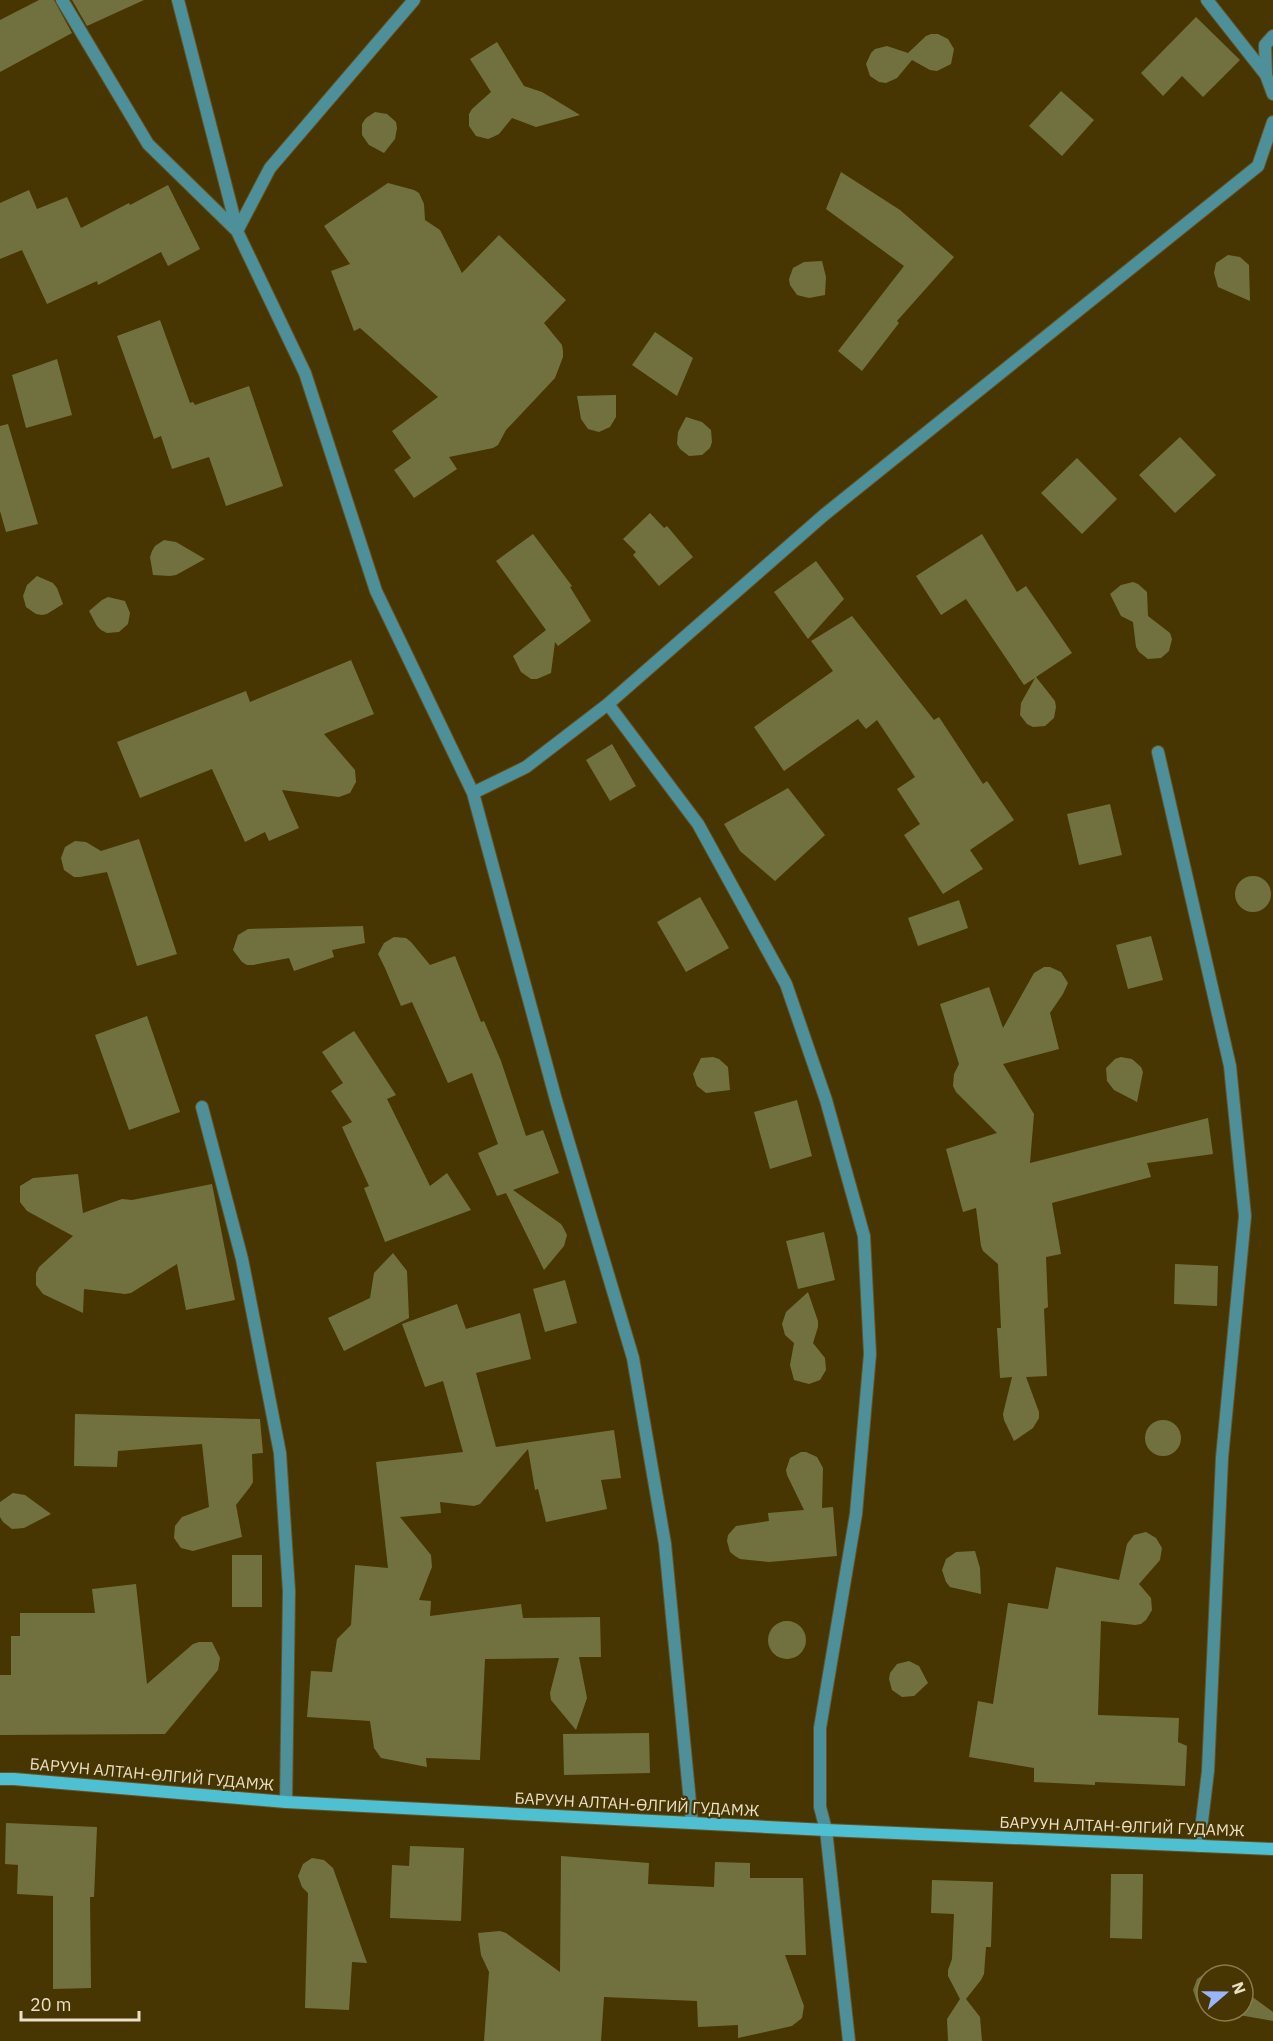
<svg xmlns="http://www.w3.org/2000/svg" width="1273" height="2041" viewBox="0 0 1273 2041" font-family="'IBM Plex Sans',sans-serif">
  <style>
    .building { fill: #717140 }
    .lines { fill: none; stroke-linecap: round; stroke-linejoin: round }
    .minor-casing { stroke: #645425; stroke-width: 14 }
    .secondary-casing { stroke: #645425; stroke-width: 14 }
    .minor { stroke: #4e909a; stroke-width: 12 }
    .secondary { stroke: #4fc0d1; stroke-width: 12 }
    .labels { text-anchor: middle; stroke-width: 4.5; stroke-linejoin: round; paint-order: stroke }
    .street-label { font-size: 16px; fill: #eadfc7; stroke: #473601 }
  </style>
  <rect width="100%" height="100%" fill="#473601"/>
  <path class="building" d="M39 0H54L72 33 0 72V20Z
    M72 0H144L87 26Z
    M1196 17 1240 60 1203 97 1182 76 1163 96 1141 73Z
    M931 34H938L948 39 954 49 951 64 937 71 930 70 912 60 897 78 886 83 879 82 870 76 866 64 871 53 875 49 887 46 908 53 926 36Z
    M497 42 524 86 542 92 580 115 536 127 512 118 499 134 493 137 488 139 476 136 469 126V114L472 109 491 92 470 59Z
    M1061 91 1094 120 1062 156 1029 126Z
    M375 112 387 114 396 122 397 128 395 139 384 153 369 145 362 135V124L366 118Z
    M841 172 900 210 954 257 897 321 899 323 862 371 838 351 904 266 826 209Z
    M388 183 414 190 419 193 424 204 425 220 440 230 462 273 499 235 566 300 544 323 562 345 563 351V357L555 378 506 430 498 445 493 448 449 457 457 469 414 498 394 470 411 458 392 431 438 397 360 328 354 331 331 271 350 264 324 226Z
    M168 185 200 249 168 266 161 252 98 285 97 281 47 304 22 250 0 259V203L29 190 37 209 67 197 81 228 129 203 130 205Z
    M1228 255 1240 257 1249 265 1250 301 1218 287 1214 273 1216 263Z
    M822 261 826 277 825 295 809 298 797 295 790 285 789 279 793 268 804 262Z
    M160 320 190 403 193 402 195 405 249 386 283 486 226 506 209 457 172 469 161 436 154 439 117 336Z
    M655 332 693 358 677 396 632 365Z
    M57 359 72 415 26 428 12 375Z
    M616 395V417L610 427 599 432 588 429 581 419 577 396Z
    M686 417 702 422 711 430 712 442 710 448 702 455 689 456 680 449 677 444 678 432Z
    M8 424 38 524 6 532 0 511V426Z
    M1180 437 1216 475 1175 513 1139 475Z
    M1077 458 1117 499 1082 534 1041 493Z
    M650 513 664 528 667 526 693 557 659 586 633 555 636 552 623 539Z
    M533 534 572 586 570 587 591 621 558 646 555 642 551 673 537 679H531L521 672 513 656 546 630 496 561Z
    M982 534 1017 592 1026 586 1072 653 1036 677 1055 701 1056 707 1054 718 1045 726 1033 727 1027 724 1020 715 1021 703 1035 678 1024 685 966 599 941 615 916 576Z
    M164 540 176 542 205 559 176 575 170 576 153 575 150 557 152 551 155 546Z
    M816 561 844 599 808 639 774 592Z
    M37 576 53 583 57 588 63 604 47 614 42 615 36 614 26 607 23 596 27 585Z
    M1133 582 1138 584 1147 592 1148 616 1170 633 1172 639 1169 651 1161 658 1148 659 1139 652 1136 647 1133 622 1121 616 1110 594 1121 585Z
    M108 597 125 601 130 613 128 624 119 632 107 633 101 630 97 626 89 611 102 600Z
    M852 616 934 720 939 717 983 784 987 781 1014 820 970 850 983 869 943 894 904 835 920 824 897 789 915 777 877 720 866 729 858 719 784 771 754 727 833 671 811 641Z
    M351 660 374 714 324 734 355 770 356 782 350 793 339 797 282 790 299 828 269 841 265 832 245 842 212 769 140 798 117 742 246 691 250 702Z
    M612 744 636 786 610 801 586 760Z
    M788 788 825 835 775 881 740 851 724 824Z
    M1110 804 1122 855 1079 865 1067 814Z
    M139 839 177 954 137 966 107 872 80 877H74L64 870 61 858 65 847 75 841 86 842 101 851Z
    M1235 894a18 18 0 1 1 36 0a18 18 0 1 1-36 0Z
    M700 897 729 948 686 972 657 922Z
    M959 900 968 928 918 946 908 918Z
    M363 926 365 943 332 950 334 957 294 971 289 958 253 965H247L242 962 233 950 238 935 248 929Z
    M1151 936 1163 980 1128 989 1116 945Z
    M394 937 406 938 411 942 430 965 455 956 481 1022 484 1021 501 1061 526 1136 543 1130 559 1173 513 1190 561 1224 564 1229 567 1235 564 1246 544 1270 506 1193 497 1196 478 1153 498 1144 472 1073 448 1083 412 1002 401 1006 385 968 378 954 384 943Z
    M1044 967H1050L1061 972 1068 983 1063 994 1050 1013 1059 1049 1003 1064 1034 1114 1030 1163 1208 1118 1213 1154 1147 1163 1151 1177 1052 1203 1061 1254 1046 1257 1048 1307 1044 1309 1047 1376 1026 1377 1039 1412V1418L1033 1428 1014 1441 1004 1420 1003 1414 1012 1377 1000 1378 997 1328H1001L998 1264 983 1251 981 1246 976 1208 963 1212 946 1149 997 1133 956 1092 953 1086 954 1074 959 1064 940 1004 989 987 1003 1028 1034 973Z
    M147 1016 180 1112 129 1130 95 1035Z
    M354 1031 396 1095 387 1099 430 1186 447 1173 471 1210 385 1242 364 1188 369 1186 342 1127 352 1122 331 1091 343 1083 322 1052Z
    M713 1057 719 1059 728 1067 730 1090 706 1093 697 1086 693 1074 701 1058Z
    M1121 1057 1132 1059 1141 1067 1143 1072 1137 1102 1114 1090 1107 1081 1106 1068 1115 1059Z
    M797 1100 812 1156 770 1169 754 1112Z
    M78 1174 83 1213 122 1199 132 1200 212 1184 235 1300 186 1310 177 1264 131 1293 125 1294 84 1289 83 1313 43 1294 36 1285V1273L39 1267 73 1236 27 1211 20 1202V1186L33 1178Z
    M824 1232 835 1280 798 1289 786 1241Z
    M393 1253 407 1271 409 1318 344 1351 328 1318 370 1298 374 1273Z
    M1175 1264 1218 1266 1217 1306 1174 1304Z
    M565 1280 577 1323 545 1332 533 1289Z
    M808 1292 818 1321V1327L813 1343 825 1358 826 1370 820 1380 809 1384 794 1380 790 1365 794 1343 785 1335 782 1324 786 1312Z
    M457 1304 466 1329 520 1313 531 1359 476 1373 496 1447 614 1430 621 1478 601 1480 607 1509 546 1522 538 1489 535 1490 528 1449 480 1504 474 1506 440 1502 441 1513 400 1517 431 1555 432 1567 419 1600 431 1601 430 1616 521 1604 523 1618 600 1617 601 1657H579L587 1698 576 1730 551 1700 550 1693 559 1658 485 1659 480 1760 426 1758 427 1767 381 1758 374 1748 370 1721 307 1717 311 1671 332 1672 337 1639 351 1625 355 1565 388 1568 376 1462 463 1452 443 1381 425 1387 402 1324Z
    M75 1414 260 1419 263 1453 252 1454 253 1482 250 1487 236 1505 242 1537 193 1551 181 1548 174 1538 175 1526 182 1517 209 1507 202 1444 118 1451 117 1467 74 1466Z
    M1145 1438a18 18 0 1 1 36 0a18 18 0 1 1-36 0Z
    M801 1452H806L817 1457 823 1468 822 1508 833 1507 837 1556 769 1562 740 1559 735 1556 730 1552 727 1541 728 1535 736 1526 769 1521 768 1513 804 1510 787 1475 786 1470 790 1458Z
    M13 1493 25 1495 51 1514 24 1528 12 1529 3 1522 0 1517V1502Z
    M1146 1532 1156 1538 1162 1548 1160 1560 1139 1584 1151 1598 1152 1610 1146 1620 1141 1624 1135 1625 1101 1621 1098 1715 1179 1718 1178 1742 1187 1746 1185 1786 1095 1782V1785L1034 1782V1768L969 1757 978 1701 993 1704 1008 1603 1048 1609 1056 1567 1119 1580 1127 1544 1134 1535Z
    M975 1551 980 1568 981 1594 950 1587 946 1582 942 1570 946 1559 956 1552Z
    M232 1555H262V1607H232Z
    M136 1584 147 1684 193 1644 199 1642H212L220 1658 218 1670 165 1734 0 1735V1675H11V1636H20V1613H95L92 1589Z
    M768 1640a19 19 0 1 1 38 0a19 19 0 1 1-38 0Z
    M909 1661 919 1666 928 1683 914 1696 902 1697 892 1690 889 1679 890 1673 897 1664Z
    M649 1733 650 1773 564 1775 563 1734Z
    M6 1823 97 1827 94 1897H90L91 1988 53 1989V1896L17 1894 18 1865 5 1864Z
    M410 1846 464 1848 461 1921 390 1918 392 1865 409 1866Z
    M561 1856 649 1863 648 1884 714 1887 715 1862 750 1863V1878H803L806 1955H785L804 2006 802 2018 792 2026 738 2038V2025L698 2027 697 2001 604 1997 601 2041H484L489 1972 481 1955 478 1933 500 1931 506 1933 560 1972Z
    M312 1858 324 1860 333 1868 367 1963 352 1962 349 2010 305 2008 308 1893 302 1887 298 1876 303 1864Z
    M1111 1874H1143L1142 1939 1110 1938Z
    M932 1880 993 1882 991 1947H986L984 1974 981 1980 966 1999 980 2017 982 2041H948L947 2019 960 1999 948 1976V1970L952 1959 954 1914 931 1913Z
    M1207 1972H1214L1222 1975H1207V2009L1197 2002 1193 1990 1197 1979Z
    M1243 1990 1273 2012V2021L1216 2011H1243Z"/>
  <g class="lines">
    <g class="minor-casing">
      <path id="minor" d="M62 0 148 144 237 231 305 373 376 591 473 793 556 1100 633 1358 665 1544 692 1823
        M178 0 237 229
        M1207 0 1266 75
        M1273 36 1265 45 1266 75 1273 94
        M237 231 270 168 414 0
        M608 704 698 824 786 984 826 1100 864 1236 870 1354 856 1514 820 1728V1807L826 1830 849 2041
        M1158 752 1230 1066 1245 1216 1222 1458 1208 1771 1199 1846
        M473 793 526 767 608 704 824 515 1258 166 1273 122
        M202 1107 242 1259 280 1453 289 1591 286 1802"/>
    </g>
    <g class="secondary-casing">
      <path id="secondary" d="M0 1779H14L286 1802 826 1830 1273 1849"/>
    </g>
    <use href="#minor" class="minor"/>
    <use href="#secondary" class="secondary"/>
  </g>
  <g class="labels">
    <g class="street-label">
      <text transform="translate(152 1774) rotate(5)" y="6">БАРУУН АЛТАН-ӨЛГИЙ ГУДАМЖ</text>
      <text transform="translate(637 1804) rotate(3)" y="6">БАРУУН АЛТАН-ӨЛГИЙ ГУДАМЖ</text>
      <text transform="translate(1122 1826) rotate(2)" y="6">БАРУУН АЛТАН-ӨЛГИЙ ГУДАМЖ</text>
    </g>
  </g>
  <g transform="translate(1225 1993) rotate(70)"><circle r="28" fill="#473601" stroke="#887a50" stroke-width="1.5"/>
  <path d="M0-4.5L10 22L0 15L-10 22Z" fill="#9ab5fd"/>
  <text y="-9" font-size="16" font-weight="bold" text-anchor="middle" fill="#eadfc7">N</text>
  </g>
  <path d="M21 2011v9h118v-9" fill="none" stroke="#eadfc7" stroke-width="3"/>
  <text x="30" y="2011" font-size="18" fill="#eadfc7" stroke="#473601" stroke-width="4.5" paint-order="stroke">20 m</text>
</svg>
